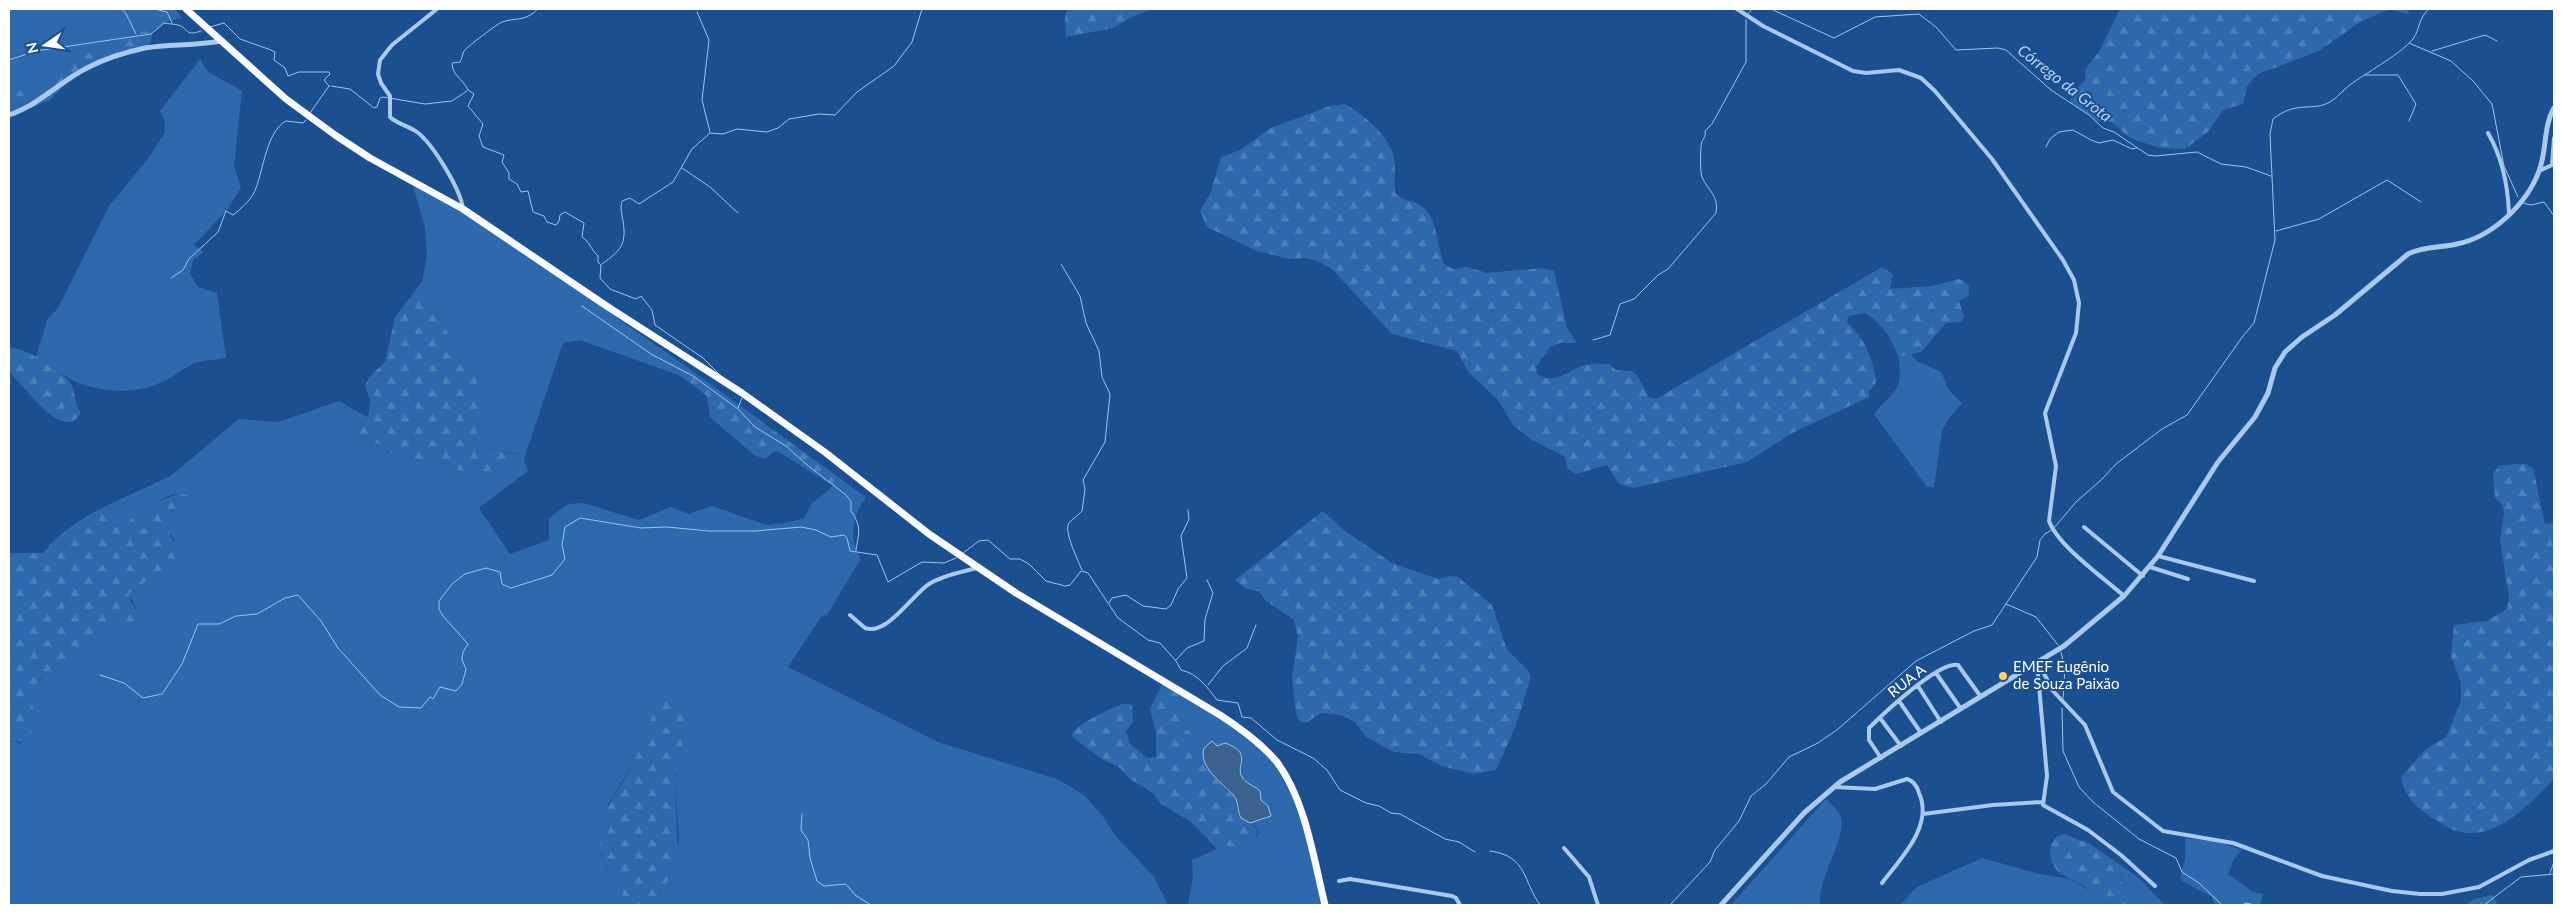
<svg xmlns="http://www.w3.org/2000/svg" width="2563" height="914" viewBox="0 0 2563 914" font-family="Lato,sans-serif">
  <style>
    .green { fill: #2e69ad }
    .forest { fill: url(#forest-firs) }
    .water { fill: #3c6290; stroke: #9cc4f0 }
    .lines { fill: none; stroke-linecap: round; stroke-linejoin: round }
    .stream { stroke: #9cc4f0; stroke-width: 1 }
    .minor { stroke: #a9c9ee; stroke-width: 4 }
    .tertiary { stroke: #a9c9ee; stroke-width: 5 }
    .trunk { stroke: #f8faff; stroke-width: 7 }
    .poi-dot { fill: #ffd166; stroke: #1b4f8f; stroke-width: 2 }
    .labels { text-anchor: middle; stroke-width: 4; stroke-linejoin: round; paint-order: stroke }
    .poi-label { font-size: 15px; fill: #fff; stroke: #1b4f8f; text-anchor: start }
    .street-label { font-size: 15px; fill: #fff; stroke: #1b4f8f }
    .water-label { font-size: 16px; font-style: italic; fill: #b5d3f5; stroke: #1b4f8f }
  </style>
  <defs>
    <pattern id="forest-firs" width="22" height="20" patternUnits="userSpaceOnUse" patternTransform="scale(1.25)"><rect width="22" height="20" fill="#2e69ad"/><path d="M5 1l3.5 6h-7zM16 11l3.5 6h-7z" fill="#4d80b9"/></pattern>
  </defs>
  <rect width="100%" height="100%" fill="#1b4f8f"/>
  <path class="green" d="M9 9H175L182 18 169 21 153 30 124 35 111 44 85 53 52 79 9 94Z
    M200 59 207 71 242 91 234 166 241 187 228 209 194 245 204 252 193 260 190 274 198 287 217 293 226 358C216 360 202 360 193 364 183 368 175 376 166 380 141 394 108 393 81 384 63 377 53 365 36 357L47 320 58 308 109 206 150 156 165 132V122L160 111Z
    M412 183 483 224 687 367 681 376 580 340 563 343 524 459 528 471 479 508 510 554 549 540V518L568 504 583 503 639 520 671 507 689 514 712 506 766 525 786 523 804 518 812 503 829 490 838 477 866 497C856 511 850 527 855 545 857 550 860 554 860 560L827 615 821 617 788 667 938 742 1057 779 1084 795 1102 815 1115 835 1154 877 1168 905H640L660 892 679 842 675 781 689 712 635 760 608 805 601 855 608 871 634 905H9V741L21 743 33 708 32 695 37 683 44 675 75 661 91 646 93 636 96 633 134 622 140 617 129 594 151 578 164 575 174 560V540L167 527 190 502 189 496C169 484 139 519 121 526L112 525 104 507 172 475 239 419 279 422 339 401 365 416 355 443H378L388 453 487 477 517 454 474 446 480 419 422 282 427 255 425 227Z
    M1911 354 1917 361 1941 372 1949 390 1962 403 1949 418 1942 431 1934 487H1927L1874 414C1894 390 1904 391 1898 357Z
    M1185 697C1212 714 1241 730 1263 752 1302 792 1309 854 1322 905H1188L1193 877 1192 860 1217 849 1229 856H1233L1255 840 1259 832 1257 827 1248 822 1230 792 1214 777 1201 755 1195 737 1183 725 1180 712Z
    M1826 799C1830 803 1836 808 1839 813 1851 833 1817 877 1820 905H1731Z
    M2185 838 2219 842 2242 850 2235 857 2228 874 2253 892 2263 894 2260 905H2215L2212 897 2182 881 2180 878 2185 859Z
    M1982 858 2039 874 2070 879 2097 895 2108 905H1900L1917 887Z
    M2125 868 2140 879 2165 905H2126C2124 893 2118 879 2125 868Z"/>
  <path class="forest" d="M1067 9H1152L1132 17 1113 28 1066 37 1065 17Z
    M2120 9H2409L2408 14 2391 10 2383 12 2360 22 2319 51 2258 74 2247 86 2243 104 2223 110 2208 132 2185 149 2160 148 2141 142 2129 137 2111 122 2097 121 2070 102 2071 94 2085 80 2086 68 2099 52Z
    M153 30 150 44 91 67 69 81 50 100 9 117V94L52 79 85 53 111 44 124 35Z
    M1345 104C1364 115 1389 135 1394 158 1396 170 1394 181 1395 193 1403 202 1416 200 1424 208 1438 221 1437 247 1444 264L1453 269 1467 267 1487 273 1542 268 1554 271 1567 328 1577 343H1560L1550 347 1536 367 1537 374C1554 385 1566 372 1581 366 1590 363 1600 363 1609 364L1616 370 1631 371 1637 375 1649 397 1656 399 1882 267 1893 274 1890 289 1932 286 1959 279 1964 281 1969 286V295L1959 301 1964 317 1961 322 1946 323 1921 352 1898 357C1893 339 1881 322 1865 313L1849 316 1847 322C1863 336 1875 361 1876 383L1869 391V397L1792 433 1747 462 1642 486 1634 488 1619 484 1607 465 1576 474 1567 469 1565 457 1532 440 1513 425 1498 400 1469 373 1457 351 1392 334 1332 269 1317 261 1304 258 1289 259 1257 251 1207 227 1200 211 1210 194 1221 157 1240 150 1271 128 1330 106Z
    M422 282 439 319 480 386V419L474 446 519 455 487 477 388 453 378 443 361 447 355 443 365 416 368 417 370 401 365 385 370 376 385 362 395 317Z
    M9 348C24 346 64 371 71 384 76 394 74 404 81 413 65 439 37 402 25 389 20 383 11 376 9 368 7 362 9 354 9 348Z
    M687 367 838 477 832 485 777 451 773 452 765 459 754 455 710 417 707 396 681 376Z
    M2516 464H2526L2533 468 2545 524 2554 523V779C2528 805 2495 844 2453 830 2447 828 2442 823 2436 820 2420 811 2404 797 2401 777L2426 749 2446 737 2461 701V683L2451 656 2454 625 2487 621 2507 609 2509 598 2500 540 2504 513 2502 504 2495 498 2493 474 2499 466Z
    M180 493 189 496 190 502 167 527 178 552 168 574 151 578 129 594 131 602 141 617 134 622 96 633 93 636 91 646 75 661 40 678 32 695 33 708 37 713C31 732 32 744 9 741V553H43C60 532 81 519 104 507L112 525 121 526 159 501Z
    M1323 511 1345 531 1392 563 1438 579 1449 576 1458 577 1492 605 1507 650 1528 670 1531 677 1516 725 1496 770 1474 774 1442 766 1419 754 1394 752 1366 737 1355 722 1341 715 1321 713 1306 723 1299 721 1296 713 1292 678 1298 637 1294 620 1265 600 1260 592 1245 588 1235 580Z
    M1162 684 1185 697 1180 712 1183 725 1195 737 1201 755 1214 777 1235 798 1239 816 1258 829 1255 840 1233 856H1229L1217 849 1191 822 1160 803 1153 793 1130 779 1119 767 1102 759 1076 740 1072 735C1073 726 1111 708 1120 705 1124 703 1128 704 1132 705L1133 722 1126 731 1130 744 1147 758 1156 757V732L1150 709Z
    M672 694 686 701 689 712 675 781 678 862 666 884 650 902 634 905C619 894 621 890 611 875 582 828 616 800 635 759 642 745 651 712 660 703 663 699 668 696 672 694Z
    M2065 834 2090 844 2125 868 2121 879 2126 905H2108L2084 886 2058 872 2052 863 2050 854 2051 845 2057 836Z
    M2492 895 2498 905H2465L2474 899Z"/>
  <path class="water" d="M1212 741 1217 746 1225 743C1252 752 1237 764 1241 775 1245 784 1254 785 1260 791L1261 800 1268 806 1271 816 1250 823 1241 818C1237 811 1239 802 1234 796 1223 783 1198 768 1204 748Z"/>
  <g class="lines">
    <path class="stream" d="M121 9 125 12 136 34
      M154 9 167 12 172 23
      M1771 9 1834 38 1875 17 1919 14 1936 27 1956 50 1998 48 2006 50 2051 90 2089 115 2103 128 2114 132 2148 155 2155 156 2197 152 2221 164 2246 167 2271 176
      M697 12 709 40 702 100 710 132
      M1748 14 1752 9
      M210 27 224 23 240 39 271 50 275 52 274 60 285 68 288 76 299 72H329L330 74 324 80 329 86
      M2409 43 2451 61 2474 82 2492 104 2504 166 2518 197
      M2432 51 2485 35 2497 41
      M9 60 36 51 151 34 164 23C169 24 174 24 178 25 189 28 184 37 201 31
      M2365 75H2398L2416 104 2409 121
      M331 86 350 89 374 108 377 107 380 98 383 97 425 104 452 101 467 91
      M468 90 474 94 468 106 483 124 479 136 483 147 504 155 502 162 509 173V179L517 184 521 192 528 191 533 212 544 216 547 222 556 225 559 221 560 215 565 212 584 223 582 237C590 242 591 250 598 256V262L601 265 600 278 610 289 636 299 641 296 652 310 655 325 703 358 721 376
      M468 90C463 79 452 75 452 63L460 62C462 59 462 55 464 51 467 47 497 24 502 22 519 17 524 22 538 9
      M310 113 329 86
      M2046 147 2050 139 2059 132 2073 130 2091 140 2099 143 2113 140 2132 149 2137 148
      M682 168 710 187 738 213
      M2523 203 2531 205 2544 202 2554 216
      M2276 231 2319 219 2387 180 2421 202
      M602 264C620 251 627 245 623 221 622 215 620 208 622 201L630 198 639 204 673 182 692 149 710 133 723 134 737 129 767 132 778 128 789 119 819 114 835 115 857 92 894 66 912 42 922 9
      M1061 264 1080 296 1086 323 1099 351 1102 377 1110 394 1105 442 1083 480 1085 489 1082 511C1078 516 1070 520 1068 525 1065 533 1078 561 1082 570
      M171 278 183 270 189 259 218 232 226 211 233 215C241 209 253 198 256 188 263 170 267 131 286 121L303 123 306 120
      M582 306 651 354 693 376 738 409 755 427 786 446 806 464 846 495 851 501V511C862 528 859 531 856 550
      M1593 340 1610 335 1620 304 1634 299 1658 275 1668 269 1716 213C1719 195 1708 191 1702 177 1700 173 1700 146 1702 142 1704 137 1706 137 1705 131L1712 124 1746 62V20
      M738 408 742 398
      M963 553 979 541 988 540 1010 559H1020L1029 564 1046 581 1065 586 1070 585 1081 571
      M1082 571 1088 573 1118 618 1148 640 1160 643 1176 661 1181 670C1198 674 1207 687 1217 700L1238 703 1242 717 1251 718 1277 740 1313 758 1327 770 1340 790 1366 803 1379 806 1391 813 1400 814 1445 839 1459 842 1475 852
      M1109 603 1112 598 1126 595 1143 606 1166 609 1171 605 1178 589 1187 578 1181 536 1189 519 1188 510
      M2006 604 2036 617 2058 645
      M2061 652 2065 668 2063 698
      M1176 660 1187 648 1204 641 1205 619 1213 593 1207 580
      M100 675 124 683 143 698 162 694 182 664 198 624H219L236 616 257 614 285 598 298 595 321 621 338 648 380 695 399 707 421 708 430 697 433 699 440 687 456 691 462 684 466 669 462 660 463 652 468 644 443 616 439 609V601L452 584 465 574 486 568 500 572 502 584 511 588 552 575 565 559 562 545 565 527 580 518 641 528 667 527 709 531H755L801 527 816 530 831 537 844 535 847 538 850 551 877 555 888 582 922 562 944 563 956 558
      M1208 685 1223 666 1247 648 1256 625
      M2062 708 2063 751 2079 787 2093 802 2139 839 2176 858 2182 872 2199 883 2222 905
      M802 814 801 830 808 840 810 858 817 881 824 886 846 884 855 895 871 905
      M1490 851C1528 856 1523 882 1540 905
      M2550 873 2554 862
      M1670 905 1710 862 1715 850 1739 821 1751 796 1766 784 1789 757 1818 743 1838 729 1916 661 1974 631 1992 625 2037 557 2040 540 2045 534 2053 529 2076 502 2101 480 2116 464 2162 429 2187 415 2243 336 2254 323 2275 240 2270 134 2273 119C2297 100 2312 112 2330 102 2339 97 2345 87 2354 82 2368 72 2403 52 2413 39 2420 30 2418 18 2429 9
      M2241 905 2247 903 2254 905
      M2484 905 2521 877 2554 874"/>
    <path class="minor" d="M437 9 392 45 380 60 378 74 381 83 390 96V117C397 124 409 126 417 132 433 144 461 190 463 209
      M1737 9 1763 26 1853 71 1866 73 1899 70 1921 78 1935 91 1992 159 2063 260 2074 280 2079 303 2076 333 2045 413 2056 466 2049 521C2058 546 2104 578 2124 596
      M2488 133C2503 159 2508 185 2509 214
      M2539 171 2552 165 2554 138
      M2084 527 2143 576
      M2158 556 2254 581
      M2150 567 2188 579
      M850 615 865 628C887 636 913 594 929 584 943 575 962 572 977 568
      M2038 662 2053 691 2085 725 2113 792 2163 831 2233 843 2322 876 2392 891 2420 894H2442L2479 887 2529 860 2554 851
      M2037 663 2047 776 2043 805 2088 830 2121 855 2155 886
      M1936 673 1961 709
      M1918 686 1941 722
      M1899 701 1921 733
      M1880 718 1901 746
      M1881 758 1869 740V728C1883 714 1940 660 1958 665L1981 697
      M1834 787 1875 789 1907 779C1914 781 1917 786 1919 793 1934 826 1900 859 1882 883
      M1923 814 1993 805 2042 802
      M1564 848 1589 877 1598 905
      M1339 881 1350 879 1452 896 1456 898 1460 905"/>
    <path class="tertiary" d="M9 115C39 105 59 82 87 68 104 59 126 52 145 48 170 44 195 46 221 41
      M1721 905 1804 813 1840 782 2064 646 2124 596 2158 556 2218 462 2255 417 2268 393 2275 368 2285 352 2302 337 2335 315 2408 254C2424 246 2440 248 2457 244 2492 237 2527 204 2539 171 2547 151 2543 127 2554 108"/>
    <path class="trunk" d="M186 9 286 99 335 135 370 158 463 209 608 307 742 393 826 453 929 534 1016 593 1220 715C1240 728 1260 742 1276 761 1305 798 1314 860 1325 905"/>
  </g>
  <circle class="poi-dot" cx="2003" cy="676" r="5"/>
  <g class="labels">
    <g class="poi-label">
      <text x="2013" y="672">EMEF Eugênio<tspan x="2013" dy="17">de Souza Paixão</tspan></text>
    </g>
    <g class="street-label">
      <text transform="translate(1907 681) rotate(-38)" y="5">RUA A</text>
    </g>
    <g class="water-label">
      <text transform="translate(2065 83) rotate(38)" y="6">Córrego da Grota</text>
    </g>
  </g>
  <rect width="2563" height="914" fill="none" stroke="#ffffff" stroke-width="20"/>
  <g transform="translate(45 45) rotate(257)" stroke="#1b4f8f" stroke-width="4" paint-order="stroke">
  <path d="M0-4L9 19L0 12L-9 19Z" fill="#ffffff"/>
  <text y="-8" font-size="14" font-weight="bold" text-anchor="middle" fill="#ffffff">N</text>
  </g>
</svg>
